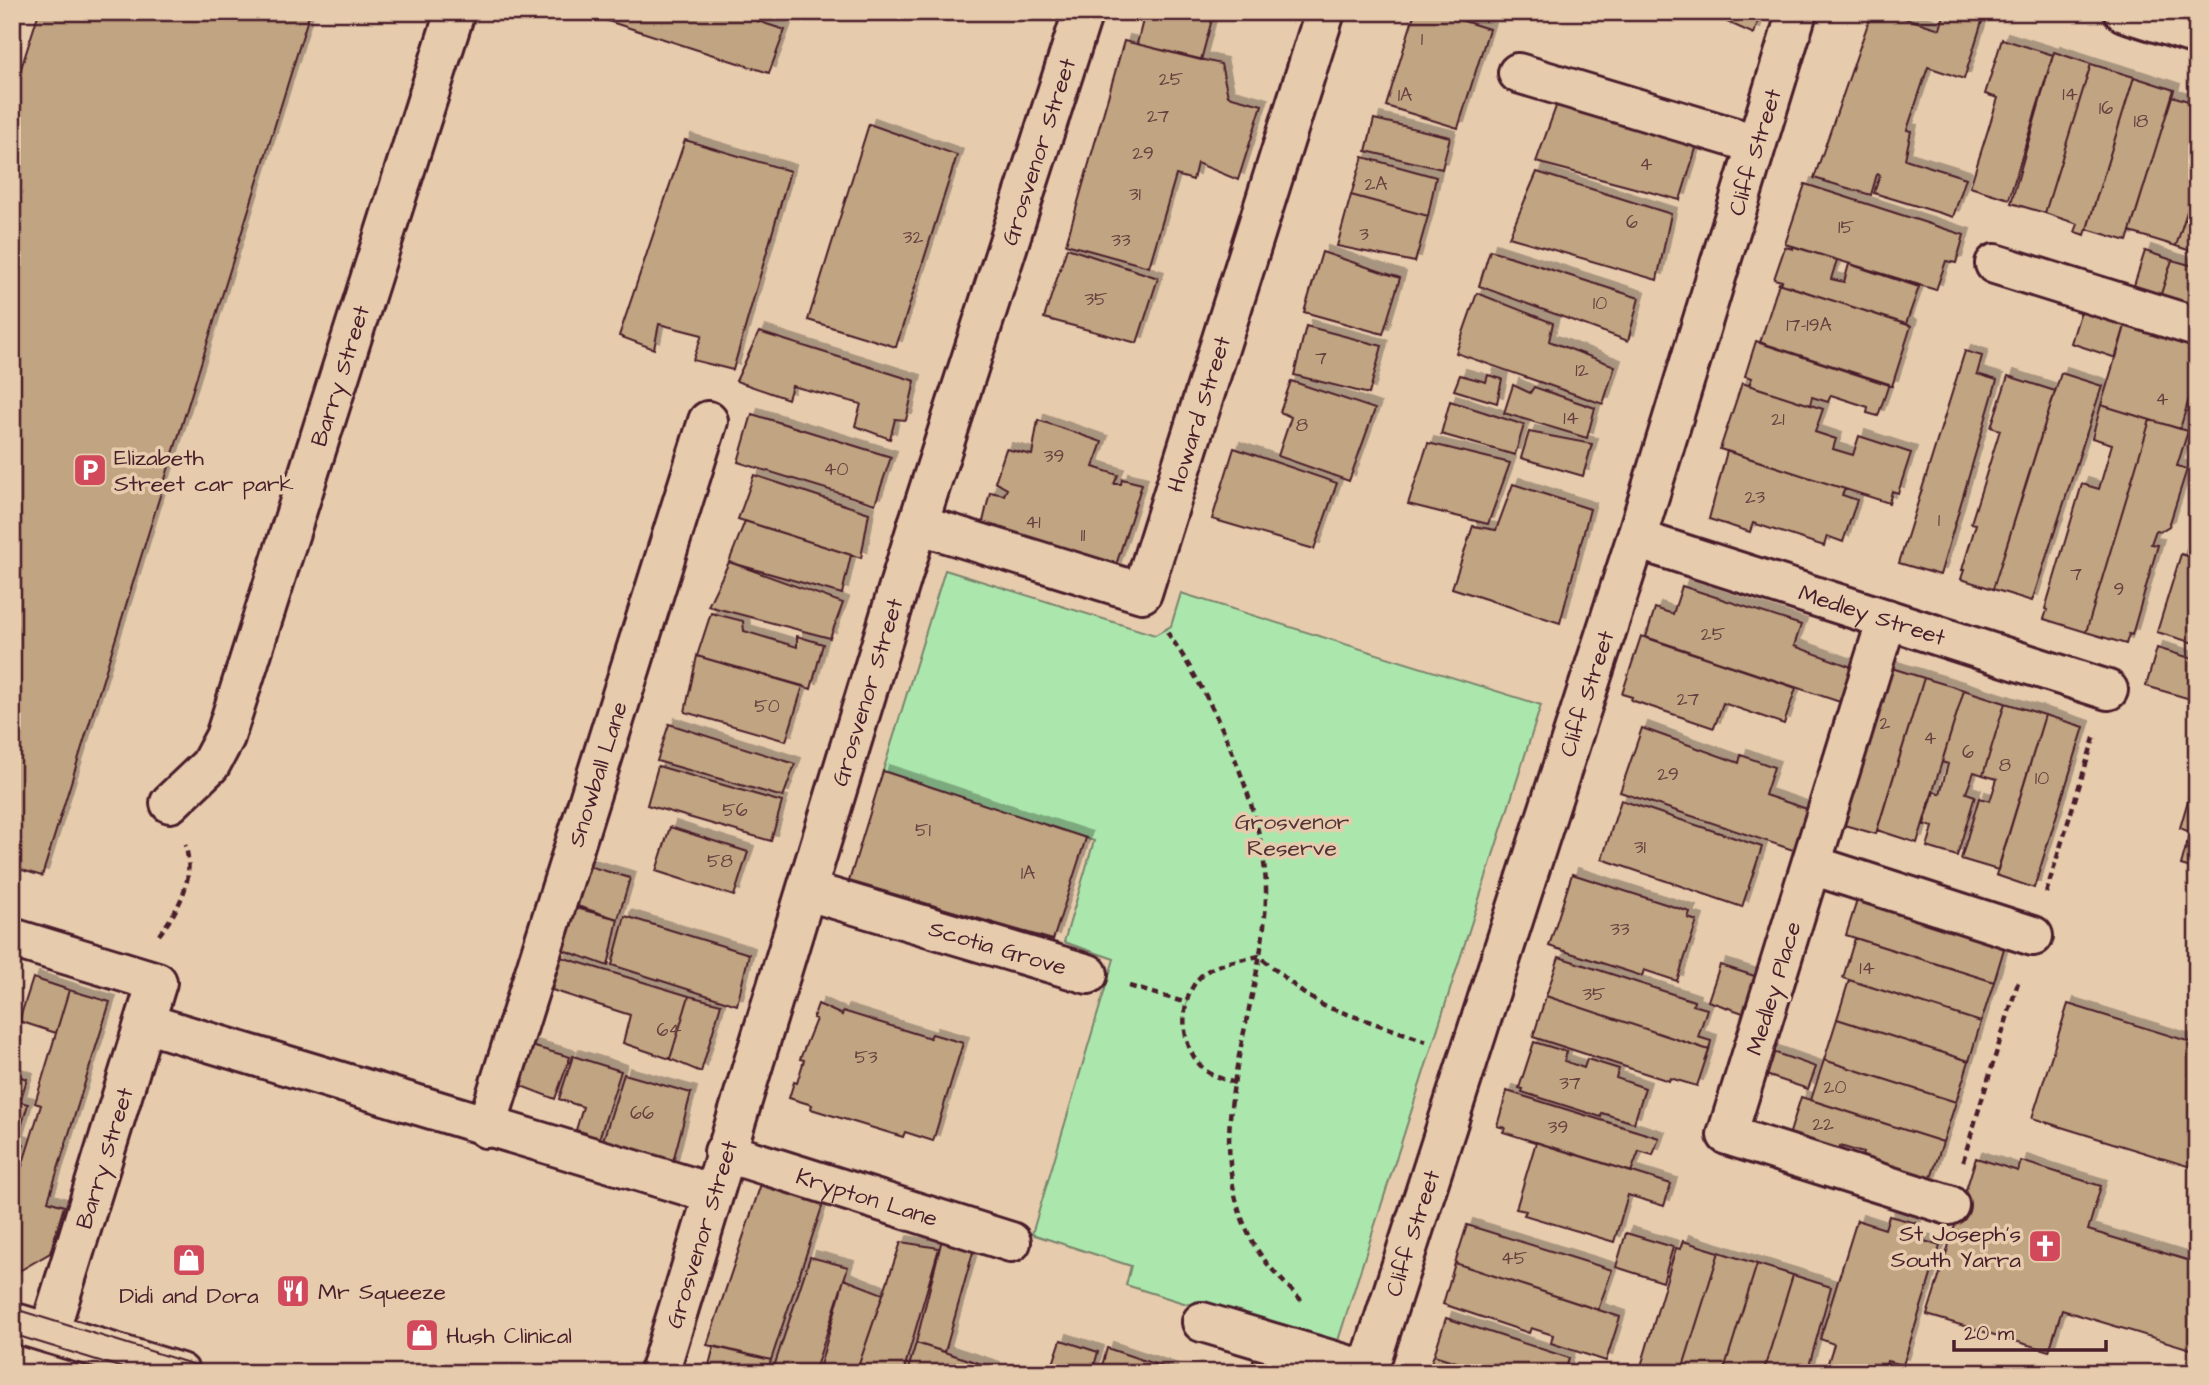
<svg xmlns="http://www.w3.org/2000/svg" width="2209" height="1385" viewBox="0 0 2209 1385" font-family="'Architects Daughter',sans-serif">
  <style>
    .green { fill: #abe7ad; stroke: #7a836c; stroke-width: 2 }
    .building { fill: #c1a481; stroke: #4a1f2b; stroke-width: 2; filter: url(#shadow) }
    .lines { fill: none; stroke-linecap: round; stroke-linejoin: round }
    .minor-casing { stroke: #4a1f2b; stroke-width: 44 }
    .path { stroke: #4a1f2b; stroke-width: 4.5; stroke-dasharray: 7 5; stroke-linecap: butt }
    .minor { stroke: #e6cbad; stroke-width: 38 }
    .tram { stroke: #4a1f2b; stroke-width: 2 }
    .labels { text-anchor: middle; stroke-width: 7; stroke-linejoin: round; paint-order: stroke }
    .number-label { font-size: 19px; fill: #684040 }
    .street-label { font-size: 23px; fill: #4a1f2b; stroke: #e6cbad }
    .poi-label { font-size: 23px; fill: #4a1f2b; stroke: #e6cbad; text-anchor: start }
    .park-label { font-size: 23px; fill: #543338; stroke: #e6cbad }
  </style>
  <defs>
    <filter id="shadow"><feDropShadow dx="6" dy="-6" stdDeviation="0" flood-color="#0004"/></filter>
  </defs>
  <rect width="100%" height="100%" fill="#e6cbad"/>
  <filter id="ink" filterUnits="userSpaceOnUse"><feTurbulence type="fractalNoise" baseFrequency=".0143" numOctaves="2"/><feDisplacementMap in="SourceGraphic" scale="14" xChannelSelector="R" yChannelSelector="G"/><feConvolveMatrix kernelMatrix="1 2 1 2 8 2 1 2 1" color-interpolation-filters="sRGB"/></filter>
  <g filter="url(#ink)">
    <path class="green" d="M945 570 1155 635 1171 626 1181 593 1541 705 1335 1350 1126 1285 1131 1266 1032 1234 1114 959 1064 942 1094 841 883 771Z"/>
    <path class="building" d="M39 12H310L42 876 12 867V97Z
      M580 12H729L785 30 769 73Z
      M1145 12H1214L1201 60 1137 44Z
      M1415 12H1435L1489 29 1458 128 1386 106Z
      M1705 12H1761L1754 34Z
      M1872 12H1885L1940 29 1945 12H1985L1964 79 1928 67 1907 130 1911 131 1905 159 1966 178 1953 217 1874 193 1880 175 1877 174 1871 195 1814 178Z
      M2002 39 2053 55 2009 199 1970 187 1998 98 1985 94Z
      M1124 41 1221 64 1228 96 1262 105 1238 180 1197 163 1193 180 1176 175 1149 267 1066 244Z
      M2054 52 2091 64 2045 213 2011 203Z
      M2091 64 2134 77 2085 235 2075 232 2078 224 2045 213Z
      M2134 77 2174 90 2127 241 2087 229Z
      M2172 96 2188 101 2189 97 2197 99V180L2176 246 2130 232Z
      M1558 101 1698 142 1680 200 1536 162Z
      M1374 119 1450 137 1442 169 1366 151Z
      M869 124 957 155 896 347 808 320Z
      M685 140 790 171 733 370 693 360 702 335 659 324 654 349 619 336Z
      M1363 157 1436 177 1428 216 1351 195Z
      M1537 172 1671 214 1657 280 1509 237Z
      M2197 180V253L2176 246Z
      M1805 184 1964 235 1956 263 1946 261 1936 290 1785 244Z
      M1351 195 1428 216 1415 262 1337 246Z
      M1793 246 1837 260 1831 279 1844 282 1849 264 1919 287 1906 324 1781 284 1782 281 1774 279 1785 247 1793 249Z
      M1067 248 1158 278 1137 343 1044 318Z
      M1490 250 1639 298 1628 341 1479 286Z
      M2145 251 2172 260 2158 303 2131 295Z
      M1322 252 1400 278 1383 334 1304 312Z
      M2172 260 2197 267 2185 312 2158 303Z
      M1779 283 1911 326 1892 386 1760 343Z
      M1477 293 1553 323 1549 341 1615 366 1603 404 1456 353Z
      M2083 304 2127 319 2116 358 2071 343Z
      M2127 319 2197 340V394L2191 392 2180 429 2101 405Z
      M1306 326 1382 346 1369 394 1294 375Z
      M759 332 915 381 906 420 895 419 890 439 855 426 861 404 792 386 788 399 736 381Z
      M1756 341 1889 384 1878 416 1867 413 1868 407 1831 395 1828 402 1812 397 1810 405 1749 385 1752 378 1745 376Z
      M1965 351 1982 356 1977 374 1997 380 1940 575 1899 563Z
      M2061 373 2102 386 2032 601 1993 589Z
      M1460 375 1486 382 1488 375 1502 379 1497 403 1454 390Z
      M2008 376 2055 391 1993 589 1961 579 1964 570H1962L1976 524 1971 523 2000 430 1991 427Z
      M1291 381 1375 409 1349 481 1278 456 1291 417 1280 412Z
      M1742 383 1823 409 1815 432 1836 439 1833 449 1853 455 1859 436 1911 453 1898 493 1892 491 1889 503 1720 449Z
      M1513 385 1530 393 1534 387 1595 408 1587 438 1504 413Z
      M1450 401 1524 425 1515 455 1441 434Z
      M2101 405 2150 420 2086 632 2044 619 2047 610 2045 609 2082 484 2099 489 2112 444 2092 438Z
      M752 414 891 457 875 504 738 462Z
      M1038 420 1102 442 1093 467 1118 475 1114 484H1121L1122 479 1142 484 1115 568 982 526 990 492 1004 495 1007 489 995 482 1006 449 1032 455Z
      M2150 420 2188 431 2177 466 2187 469 2169 526 2161 531 2156 530 2151 544 2158 545 2132 635 2129 634 2126 644 2086 632Z
      M1529 432 1592 444 1583 476 1521 458Z
      M1428 443 1510 463 1488 524 1408 504Z
      M1234 448 1337 483 1314 549 1212 519Z
      M1727 451 1845 489 1842 495 1857 500 1843 542 1827 536 1824 546 1753 523 1750 532 1709 519Z
      M754 475 869 513 861 558 738 519Z
      M1513 484 1590 509 1560 623 1452 588 1473 526 1496 530Z
      M745 521 851 555 842 594 729 562Z
      M2181 554 2197 559V644L2157 632Z
      M729 562 843 603 830 638 708 606Z
      M1682 586 1801 625 1794 646 1860 670 1849 705 1646 637 1655 608 1673 614Z
      M711 613 743 621 744 631 797 647V636L823 644 811 689 697 656Z
      M1641 636 1796 688 1784 724 1723 703 1714 728 1631 700 1632 697 1622 694Z
      M2157 648 2197 660V701L2146 686Z
      M697 656 803 686 786 741 685 712Z
      M1885 666 1924 678 1876 834 1837 823Z
      M1924 678 1964 690 1917 843 1877 830Z
      M1964 690 2005 703 1983 775 1974 772 1966 793 1975 796 1957 856 1927 847 1933 827 1924 824 1934 791 1940 794 1948 764 1942 762Z
      M2005 703 2045 715 1998 870 1961 859 1979 798 1990 801 1997 779 1983 775Z
      M2045 715 2084 727 2034 888 1996 875Z
      M669 724 795 764 783 797 657 761Z
      M2197 727V754L2189 751Z
      M1642 728 1739 763 1741 755 1774 767 1765 795 1816 812 1802 853 1620 792Z
      M658 766 782 802 771 841 647 805Z
      M883 771 1086 838 1053 940 849 881Z
      M2189 797 2197 799V870L2181 865 2190 832 2180 828Z
      M1621 800 1762 847 1742 907 1602 859Z
      M670 827 748 852 734 896 656 871Z
      M585 865 630 878 618 919 577 906Z
      M1572 874 1690 912 1688 918 1697 921 1677 981 1644 970 1642 976 1549 946Z
      M1860 891 2006 942 1994 982 1846 935Z
      M572 907 618 919 608 966 563 950Z
      M625 916 749 954 737 1005 612 965Z
      M1855 938 1994 982 1981 1022 1843 978Z
      M561 957 689 996 670 1059 623 1043 630 1015 552 990Z
      M1559 957 1694 1001 1693 1005 1707 1009 1698 1037 1711 1041 1709 1050 1546 996Z
      M1720 965 1764 979 1752 1016 1708 1001Z
      M33 978 69 990 56 1033 19 1021Z
      M1849 980 1981 1022 1969 1061 1837 1019Z
      M69 990 110 1002 48 1201 64 1206 50 1253 21 1270 12 1267V1188L15 1189 41 1105 35 1103Z
      M689 996 721 1004 701 1072 670 1059Z
      M1546 996 1709 1050 1697 1086 1670 1078 1669 1081 1533 1037Z
      M818 1004 842 1015 843 1011 930 1038 932 1034 963 1043 933 1141 905 1132 903 1137 811 1109 812 1105 789 1098 794 1082 797 1083 804 1060 800 1059 816 1019 813 1018Z
      M2068 1004 2197 1044V1169L2032 1118Z
      M1837 1019 1969 1061 1956 1102 1824 1060Z
      M1534 1042 1567 1052 1564 1061 1584 1068 1587 1059 1619 1069 1616 1078 1645 1088 1634 1123 1602 1113 1601 1117 1522 1092 1523 1089 1519 1088Z
      M531 1046 570 1057 555 1099 516 1084Z
      M1773 1052 1816 1067 1808 1089 1766 1075Z
      M573 1056 621 1071 597 1145 584 1142 586 1133 576 1130 583 1107 559 1099Z
      M1824 1060 1956 1102 1943 1142 1811 1100Z
      M12 1074 27 1079 20 1102 28 1104 17 1141 24 1144 12 1181Z
      M624 1074 691 1093 671 1169 601 1147Z
      M1507 1091 1659 1138 1653 1155 1639 1151 1631 1172 1503 1132 1505 1128 1497 1126Z
      M1801 1097 1943 1142 1929 1184 1859 1164 1863 1153 1840 1146 1837 1155 1788 1139Z
      M1536 1142 1671 1184 1664 1206 1628 1195 1614 1242 1524 1215 1526 1211 1516 1209Z
      M1976 1158 2018 1171 2021 1161 2101 1186 2088 1230 2197 1263V1351L2062 1310 2049 1351 1927 1315Z
      M763 1178 825 1198 771 1360 707 1345Z
      M1889 1216 1916 1223 1912 1237 1940 1246 1903 1365 1887 1361 1884 1373 1825 1372 1834 1344 1820 1339 1857 1220 1885 1229Z
      M1467 1225 1612 1270 1598 1310 1455 1263Z
      M1626 1233 1673 1247 1663 1282 1616 1267Z
      M943 1235 975 1245 945 1352 916 1343Z
      M1683 1241 1719 1252 1681 1373H1639L1676 1248 1680 1249Z
      M901 1242 939 1248 903 1373H856Z
      M1719 1252 1757 1264 1723 1373H1681Z
      M810 1257 848 1267 814 1373H772Z
      M1455 1263 1620 1317 1606 1361 1551 1343 1553 1335 1531 1328 1529 1333 1443 1304Z
      M1757 1264 1793 1275 1763 1373H1723Z
      M1793 1275 1831 1287 1807 1373H1763Z
      M844 1279 883 1294 856 1373H818Z
      M1446 1318 1569 1358 1565 1373H1491L1434 1355Z
      M1061 1340 1098 1352 1092 1373H1050Z
      M916 1343 994 1368 993 1373H907Z
      M714 1346 771 1360 767 1373H707Z
      M1107 1348 1172 1370 1171 1373H1100Z
      M1256 1353 1323 1373H1249Z
      M1434 1355 1491 1373H1427Z"/>
    <g class="lines">
      <g class="minor-casing">
        <g id="minor">
          <path d="M2124 12 2197 35"/>
          <path d="M1518 73 1756 144"/>
          <path d="M1995 264 2197 327"/>
          <path id="s1" d="M918 524 1142 593 1325 12"/>
          <path id="s2" d="M1636 539 2108 690"/>
          <path d="M1887 619 1727 1135 1949 1205"/>
          <path id="s3" d="M170 803 210 765 225 737 455 12"/>
          <path d="M1812 865 2033 936"/>
          <path id="s4" d="M808 891 1088 974"/>
          <path d="M12 938 157 982 49 1333"/>
          <path d="M145 1023 711 1193"/>
          <path id="s5" d="M486 1128 708 421"/>
          <path id="s6" d="M724 1152 1011 1242"/>
          <path d="M12 1322 180 1373"/>
          <path d="M1202 1322 1368 1371"/>
          <path id="s7" d="M659 1373 918 524 1083 12"/>
          <path id="s8" d="M1367 1373 1636 539 1797 12"/>
        </g>
      </g>
      <path class="path" d="M1167 632C1214 698 1268 815 1266 897 1263 1009 1197 1126 1249 1235 1261 1261 1283 1281 1302 1301
        M2046 893 2095 735
        M159 935C179 909 196 878 185 845
        M1129 986 1187 1003
        M1235 1083C1225 1080 1213 1076 1205 1070 1179 1048 1177 998 1202 975 1215 963 1241 960 1259 956L1303 993 1324 1006 1426 1041
        M1963 1161 2019 979"/>
      <use href="#minor" class="minor"/>
      <path class="tram" d="M12 1308 221 1373
        M12 1334 139 1373"/>
    </g>
  </g>
  <defs>
    <g id="parking-square" transform="scale(1.75)"><rect x="-9" y="-9" width="18" height="18" rx="4" fill="#d1495b" stroke="#e6cbad"/><path d="M-3.5-5.5H1a3.5 3.5 0 0 1 0 7H-1V5.5H-3.5ZM-1-3.4V-.6H.8a1.4 1.4 0 0 0 0-2.8Z" fill="#fff"/></g>
    <g id="church-square" transform="scale(1.75)"><rect x="-9" y="-9" width="18" height="18" rx="4" fill="#d1495b" stroke="#e6cbad"/><path d="M-1.2-6h2.4v3.5h3.3v2.4h-3.3V6h-2.4V-.1h-3.3v-2.4h3.3Z" fill="#fff"/></g>
    <g id="shop-square" transform="scale(1.75)"><rect x="-9" y="-9" width="18" height="18" rx="4" fill="#d1495b" stroke="#e6cbad"/><path d="M-5-2.5h2.3a2.7 3.5 0 0 1 5.4 0H5L5.5 6h-11ZM-1.5-2.5h3a1.5 2.3 0 0 0-3 0Z" fill="#fff"/></g>
    <g id="restaurant-square" transform="scale(1.75)"><rect x="-9" y="-9" width="18" height="18" rx="4" fill="#d1495b" stroke="#e6cbad"/><path d="M-5-6h1v4h1v-4h1v4h1v-4h1v5L-1.5 .5V6h-2V.5L-5-1ZM5-6V6H3V1.5H1.5Q1.5-4 5-6Z" fill="#fff"/></g>
  </defs>
  <g fill-rule="evenodd">
    <use href="#parking-square" x="90" y="470"/>
    <use href="#church-square" x="2045" y="1246"/>
    <use href="#shop-square" x="189" y="1260"/>
    <use href="#restaurant-square" x="293" y="1291"/>
    <use href="#shop-square" x="422" y="1335"/>
  </g>
  <g class="labels">
    <g class="number-label">
      <text x="1422" y="45">1</text>
      <text x="1171" y="85">25</text>
      <text x="2070" y="100">14</text>
      <text x="1405" y="101">1A</text>
      <text x="2106" y="114">16</text>
      <text x="1158" y="122">27</text>
      <text x="2141" y="127">18</text>
      <text x="1143" y="159">29</text>
      <text x="1646" y="170">4</text>
      <text x="1376" y="190">2A</text>
      <text x="1135" y="200">31</text>
      <text x="1632" y="228">6</text>
      <text x="1846" y="233">15</text>
      <text x="1364" y="240">3</text>
      <text x="913" y="243">32</text>
      <text x="1121" y="246">33</text>
      <text x="1096" y="305">35</text>
      <text x="1600" y="309">10</text>
      <text x="1809" y="331">17-19A</text>
      <text x="1321" y="364">7</text>
      <text x="1582" y="376">12</text>
      <text x="2162" y="405">4</text>
      <text x="1571" y="424">14</text>
      <text x="1778" y="425">21</text>
      <text x="1302" y="431">8</text>
      <text x="1054" y="462">39</text>
      <text x="836" y="475">40</text>
      <text x="1755" y="503">23</text>
      <text x="1939" y="526">1</text>
      <text x="1033" y="528">41</text>
      <text x="1083" y="541">11</text>
      <text x="2076" y="580">7</text>
      <text x="2119" y="595">9</text>
      <text x="1713" y="640">25</text>
      <text x="1688" y="705">27</text>
      <text x="767" y="712">50</text>
      <text x="1885" y="729">2</text>
      <text x="1930" y="744">4</text>
      <text x="1968" y="758">6</text>
      <text x="2005" y="771">8</text>
      <text x="1668" y="780">29</text>
      <text x="2042" y="784">10</text>
      <text x="735" y="816">56</text>
      <text x="923" y="836">51</text>
      <text x="1640" y="853">31</text>
      <text x="720" y="867">58</text>
      <text x="1028" y="879">1A</text>
      <text x="1620" y="935">33</text>
      <text x="1867" y="974">14</text>
      <text x="1594" y="1000">35</text>
      <text x="669" y="1036">64</text>
      <text x="866" y="1063">53</text>
      <text x="1570" y="1089">37</text>
      <text x="1835" y="1093">20</text>
      <text x="642" y="1119">66</text>
      <text x="1823" y="1130">22</text>
      <text x="1558" y="1133">39</text>
      <text x="1514" y="1264">45</text>
    </g>
    <g class="street-label">
      <text dy="8" stroke="none"><textPath href="#s7" startOffset="1279">Grosvenor Street</textPath></text>
      <text dy="8" stroke="none"><textPath href="#s8" startOffset="1281">Cliff Street</textPath></text>
      <text dy="8" stroke="none"><textPath href="#s3" startOffset="466">Barry Street</textPath></text>
      <text dy="8" stroke="none"><textPath href="#s1" startOffset="422">Howard Street</textPath></text>
      <text dy="8" stroke="none"><textPath href="#s2" startOffset="248">Medley Street</textPath></text>
      <text dy="8" stroke="none"><textPath href="#s7" startOffset="712">Grosvenor Street</textPath></text>
      <text dy="8" stroke="none"><textPath href="#s8" startOffset="714">Cliff Street</textPath></text>
      <text dy="8" stroke="none"><textPath href="#s5" startOffset="371">Snowball Lane</textPath></text>
      <text dy="8" stroke="none"><textPath href="#s4" startOffset="198">Scotia Grove</textPath></text>
      <text transform="translate(1773 988) rotate(-73)" y="8">Medley Place</text>
      <text transform="translate(104 1158) rotate(-73)" y="8">Barry Street</text>
      <text dy="8" stroke="none"><textPath href="#s6" startOffset="150">Krypton Lane</textPath></text>
      <text dy="8" stroke="none"><textPath href="#s7" startOffset="145">Grosvenor Street</textPath></text>
      <text dy="8" stroke="none"><textPath href="#s8" startOffset="147">Cliff Street</textPath></text>
    </g>
    <g class="poi-label">
      <text x="114" y="465">Elizabeth<tspan x="114" dy="26">Street car park</tspan></text>
      <text x="2021" y="1241" text-anchor="end">St Joseph's<tspan x="2021" dy="26">South Yarra</tspan></text>
      <text x="318" y="1299">Mr Squeeze</text>
      <text x="189" y="1303" text-anchor="middle">Didi and Dora</text>
      <text x="446" y="1343">Hush Clinical</text>
    </g>
    <g class="park-label">
      <text x="1292" y="829">Grosvenor<tspan x="1292" dy="26">Reserve</tspan></text>
    </g>
  </g>
  <rect width="2209" height="1385" fill="none" stroke="#e6cbad" stroke-width="42"/>
  <rect x="21" y="21" width="2167" height="1343" fill="none" stroke="#4a1f2b" stroke-width="2.5" filter="url(#ink)"/>
  <path d="M1954 1340v10h152v-10" fill="none" stroke="#4a1f2b" stroke-width="3.5"/>
  <text x="1964" y="1340" font-size="21" fill="#4a1f2b" stroke="#e6cbad" stroke-width="5" paint-order="stroke">20 m</text>
</svg>
